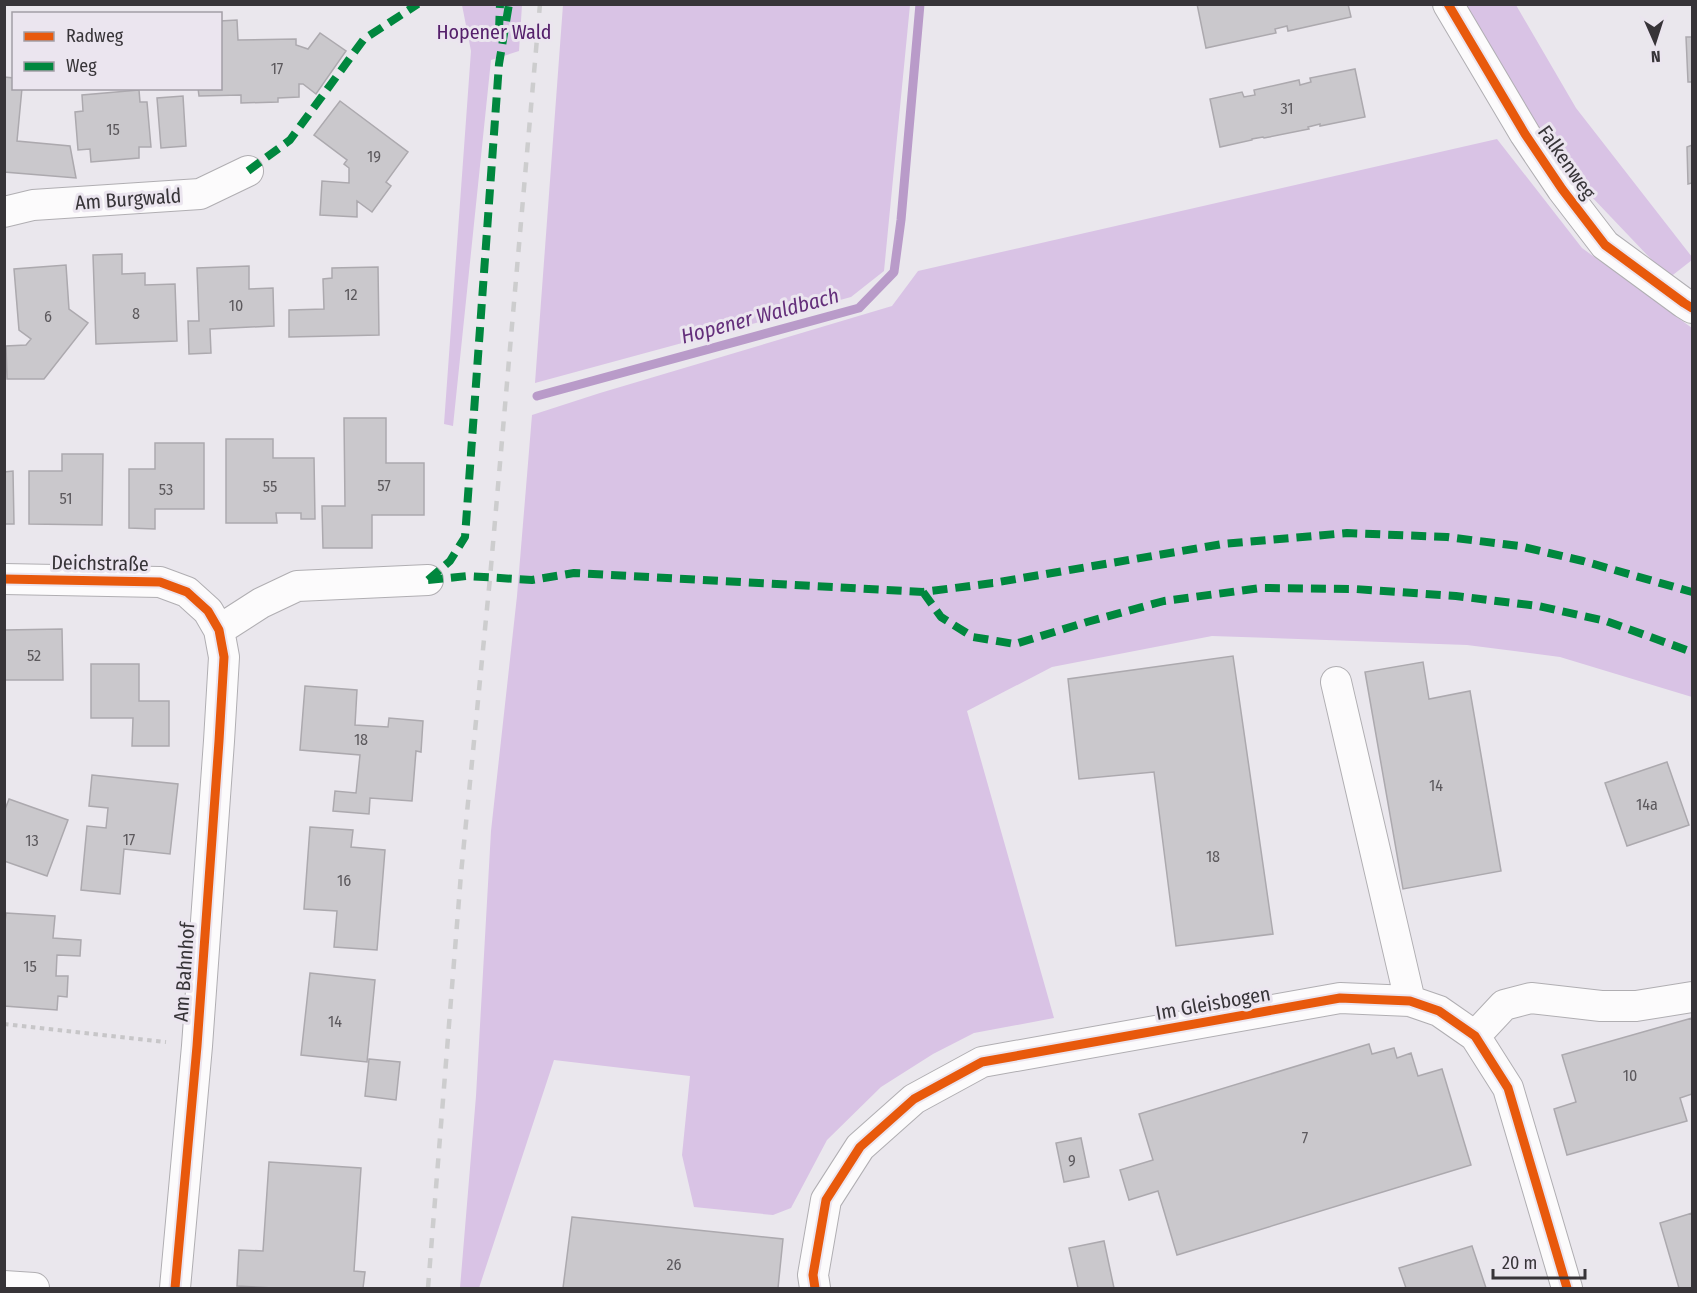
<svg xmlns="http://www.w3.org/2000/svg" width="1697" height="1293" viewBox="0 0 1697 1293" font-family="'Fira Sans Condensed',sans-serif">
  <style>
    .green { fill: #d9c3e5 }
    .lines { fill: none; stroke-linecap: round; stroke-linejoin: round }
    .stream { stroke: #b99bc9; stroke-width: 9 }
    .building { fill: #cac8cc; stroke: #aca9ae; stroke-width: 1.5 }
    .minor-casing { stroke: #b0aeb2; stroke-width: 32 }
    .path { stroke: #c7c6c8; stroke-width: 4; stroke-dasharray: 4.5 4.5; stroke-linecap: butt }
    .minor { stroke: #fcfbfc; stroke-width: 30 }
    .rail { stroke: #cdcdce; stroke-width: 4.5; stroke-dasharray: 10 10; stroke-linecap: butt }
    .quiet { stroke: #00873e; stroke-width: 8; stroke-dasharray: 15 8; stroke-linecap: butt }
    .cycleway-casing { stroke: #ebe5ef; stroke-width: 13 }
    .cycleway { stroke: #e8590c; stroke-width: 9 }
    .labels { text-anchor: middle; stroke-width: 6; stroke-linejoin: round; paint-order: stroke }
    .number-label { font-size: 16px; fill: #5c595d }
    .park-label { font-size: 20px; fill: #55206b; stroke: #ebe5ef }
    .street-label { font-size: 20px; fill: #373438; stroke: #ebe5ef }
    .water-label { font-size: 21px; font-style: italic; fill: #642f7b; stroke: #ebe5ef }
  </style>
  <rect width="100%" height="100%" fill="#eae7ed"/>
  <path class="green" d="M462 5H522L519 51 491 60 453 426 444 424 471 51Z
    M563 5H910L884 271 851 297 535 383Z
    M1465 5H1516L1576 108 1692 257V260L1669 278 1570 174 1536 123Z
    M1497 139 1582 248 1692 328V697L1560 657 1467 645 1212 636 1052 667 967 711 1054 1018 974 1033 933 1054 881 1087 827 1140 791 1208 773 1215 694 1207 682 1155 690 1076 554 1060 479 1288H460L476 1096 491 831 517 596 532 415 600 393 892 306 918 271Z"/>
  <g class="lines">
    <path class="stream" d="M537 396 859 308 894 272 901 220 920 4"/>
  </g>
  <path class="building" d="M1197 4H1348L1351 17 1288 31 1287 26 1275 29 1276 33 1206 48Z
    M237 20 238 40 296 39V45L308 49 320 33 346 51 316 94 303 84H299V97L278 98V102L241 103V95L199 96 198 88H220V21Z
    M1686 37H1692V82H1688Z
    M1355 69 1365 117 1320 126V124L1308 127 1309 129 1264 138 1263 137 1252 139V140L1220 147 1210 99 1242 92 1244 97 1255 95 1254 90 1299 80 1300 85 1311 82 1310 78Z
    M4 77 14 78V88H22L17 141 70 146 76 178 4 172Z
    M139 90 140 102H147L151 147H139V158L91 162 90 149 78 150 75 112 83 111 82 95Z
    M183 96 186 146 161 148 157 98Z
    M340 101 408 152 386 182 391 186 372 212 357 201V217L320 215 322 181 349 183V168L344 164 347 160 314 135Z
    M1692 145V183L1688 184 1687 147Z
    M122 254V274L145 273V285L175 284 177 341 96 344 93 255Z
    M66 265 69 309 88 323 44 379H7L6 346 26 345 31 339 19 330 14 269Z
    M249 266V289L273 288 274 326 210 329 211 353 189 354 188 321H199L197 268Z
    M378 267 379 335 289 337V310L324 309 323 279 332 278V268Z
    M344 418H386V463H424V515H372V548H323L322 506H345Z
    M226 439H273V458H314L315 519H301V513H276L277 523H226Z
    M155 443H204V509H155V529L129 528V469H155Z
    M62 454H103L102 525 29 524V471H62Z
    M13 471 14 524H4V472Z
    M62 629 63 680H4V630Z
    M1233 656 1273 934 1176 946 1154 772 1079 779 1068 679Z
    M1423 662 1429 699 1470 691 1501 871 1403 889 1365 672Z
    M91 664H139V701H169V746H132L133 718H91Z
    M305 686 357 690 355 725 388 727 389 718 423 721 421 752 416 751 412 801 370 798 369 814 333 811 335 791 356 793 360 755 300 750Z
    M1667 762 1689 825 1627 846 1605 783Z
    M92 775 178 784 170 854 124 849 120 894 81 890 87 826 106 828 108 808 89 806Z
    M9 799 68 820 47 876 4 861V812Z
    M310 827 353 830 351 847 385 850 377 950 334 947 337 911 304 909Z
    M6 913 55 916 53 938 81 940 80 956 57 955 56 976H68L67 997 58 996 57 1010 4 1006V930Z
    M310 973 375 980 367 1062 301 1055Z
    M1692 1018V1094L1680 1098 1687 1121 1567 1155 1554 1109 1576 1102 1562 1055Z
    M1369 1044 1372 1054 1394 1048 1397 1058 1411 1053 1418 1076 1442 1069 1471 1165 1177 1255 1158 1191 1129 1200 1120 1170 1153 1160 1139 1114Z
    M369 1059 400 1062 396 1100 365 1096Z
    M1081 1138 1089 1177 1064 1182 1056 1143Z
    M269 1162 361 1168 354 1271 365 1272 363 1288H274L237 1286 239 1250 263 1251Z
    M1692 1213V1288H1679L1660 1223Z
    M572 1217 783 1239 778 1288H563Z
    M1104 1241 1114 1288H1078L1069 1248Z
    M1472 1246 1486 1288H1406L1399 1268Z"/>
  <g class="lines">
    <g class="minor-casing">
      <path id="minor" d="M1448 4 1525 134 1562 189 1605 245 1684 303 1692 308
        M4 212 33 205 200 194 248 171
        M4 579 160 582 187 592 208 611 219 630 224 657 219 741 197 1046 175 1288
        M219 630 261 603 297 586 428 580
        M1336 682 1410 1001
        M1475 1036 1504 1005 1531 998 1601 1006H1636L1692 997
        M4 1286 34 1288
        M815 1288 813 1275 826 1200 860 1147 914 1099 982 1062 1340 998 1410 1001 1439 1011 1475 1036 1508 1088 1567 1288"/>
    </g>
    <path class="path" d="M4 1024 166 1042"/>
    <use href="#minor" class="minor"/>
    <path class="rail" d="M428 1288 461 874 490 578 540 4"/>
    <path class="quiet" d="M499 31 500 4
      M248 171 290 140 364 39 418 4
      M428 580 467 576 532 580 574 573 923 592 993 583 1223 544 1347 533 1447 537 1519 546 1583 561 1692 592
      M428 580 450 561 465 537 499 64 509 4
      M923 592 941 617 973 637 1015 644 1087 622 1164 601 1261 588 1355 589 1456 596 1538 606 1606 621 1692 652"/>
    <g class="cycleway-casing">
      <path id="cycleway" d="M1448 4 1525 134 1562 189 1605 245 1684 303 1692 308
        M4 579 160 582 187 592 208 611 219 630 224 657 219 741 197 1046 175 1288
        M815 1288 813 1275 826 1200 860 1147 914 1099 982 1062 1340 998 1410 1001 1439 1011 1475 1036 1508 1088 1567 1288"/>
    </g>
    <use href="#cycleway" class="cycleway"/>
  </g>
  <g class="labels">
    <g class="number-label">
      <text x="277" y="74">17</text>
      <text x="1287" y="114">31</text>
      <text x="113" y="135">15</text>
      <text x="374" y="162">19</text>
      <text x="351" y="300">12</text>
      <text x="236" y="311">10</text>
      <text x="136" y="319">8</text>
      <text x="48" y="322">6</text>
      <text x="384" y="491">57</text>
      <text x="270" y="492">55</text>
      <text x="166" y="495">53</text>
      <text x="66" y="504">51</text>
      <text x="34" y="661">52</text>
      <text x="361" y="745">18</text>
      <text x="1436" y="791">14</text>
      <text x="1647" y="810">14a</text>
      <text x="129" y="845">17</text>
      <text x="32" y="846">13</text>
      <text x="1213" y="862">18</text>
      <text x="344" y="886">16</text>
      <text x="30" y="972">15</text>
      <text x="335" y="1027">14</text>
      <text x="1630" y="1081">10</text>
      <text x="1305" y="1143">7</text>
      <text x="1072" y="1166">9</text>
      <text x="674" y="1270">26</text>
    </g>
    <g class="park-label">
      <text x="494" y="39">Hopener Wald</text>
    </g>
    <g class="street-label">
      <text transform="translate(1567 162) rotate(55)" y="7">Falkenweg</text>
      <text transform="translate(128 199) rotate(-4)" y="7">Am Burgwald</text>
      <text transform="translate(100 563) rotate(1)" y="7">Deichstraße</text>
      <text transform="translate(184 972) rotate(-86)" y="7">Am Bahnhof</text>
      <text transform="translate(1213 1003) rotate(-10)" y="7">Im Gleisbogen</text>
    </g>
    <g class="water-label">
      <text transform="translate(760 316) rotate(-15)" y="7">Hopener Waldbach</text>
    </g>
  </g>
  <rect width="1697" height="1293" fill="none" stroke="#373438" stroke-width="12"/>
  <rect x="12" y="12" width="210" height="78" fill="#ebe5ef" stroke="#a39ea6" stroke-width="1.5"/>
  <rect x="24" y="32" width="30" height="9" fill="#e8590c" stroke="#a39ea6" stroke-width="1.5"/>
  <text x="66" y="42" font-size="18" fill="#373438">Radweg</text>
  <rect x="24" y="62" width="30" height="9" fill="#00873e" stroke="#a39ea6" stroke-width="1.5"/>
  <text x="66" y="72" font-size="18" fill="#373438">Weg</text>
  <g transform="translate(1655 42) rotate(177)" stroke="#ebe5ef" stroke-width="4.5" paint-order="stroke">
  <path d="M0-4.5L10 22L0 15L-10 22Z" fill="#373438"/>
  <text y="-9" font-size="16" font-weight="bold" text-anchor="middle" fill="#373438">N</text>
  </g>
  <path d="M1493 1269v9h92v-9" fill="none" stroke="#373438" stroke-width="3"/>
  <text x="1502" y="1269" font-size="18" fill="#373438" stroke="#ebe5ef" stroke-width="4.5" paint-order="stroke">20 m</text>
</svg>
